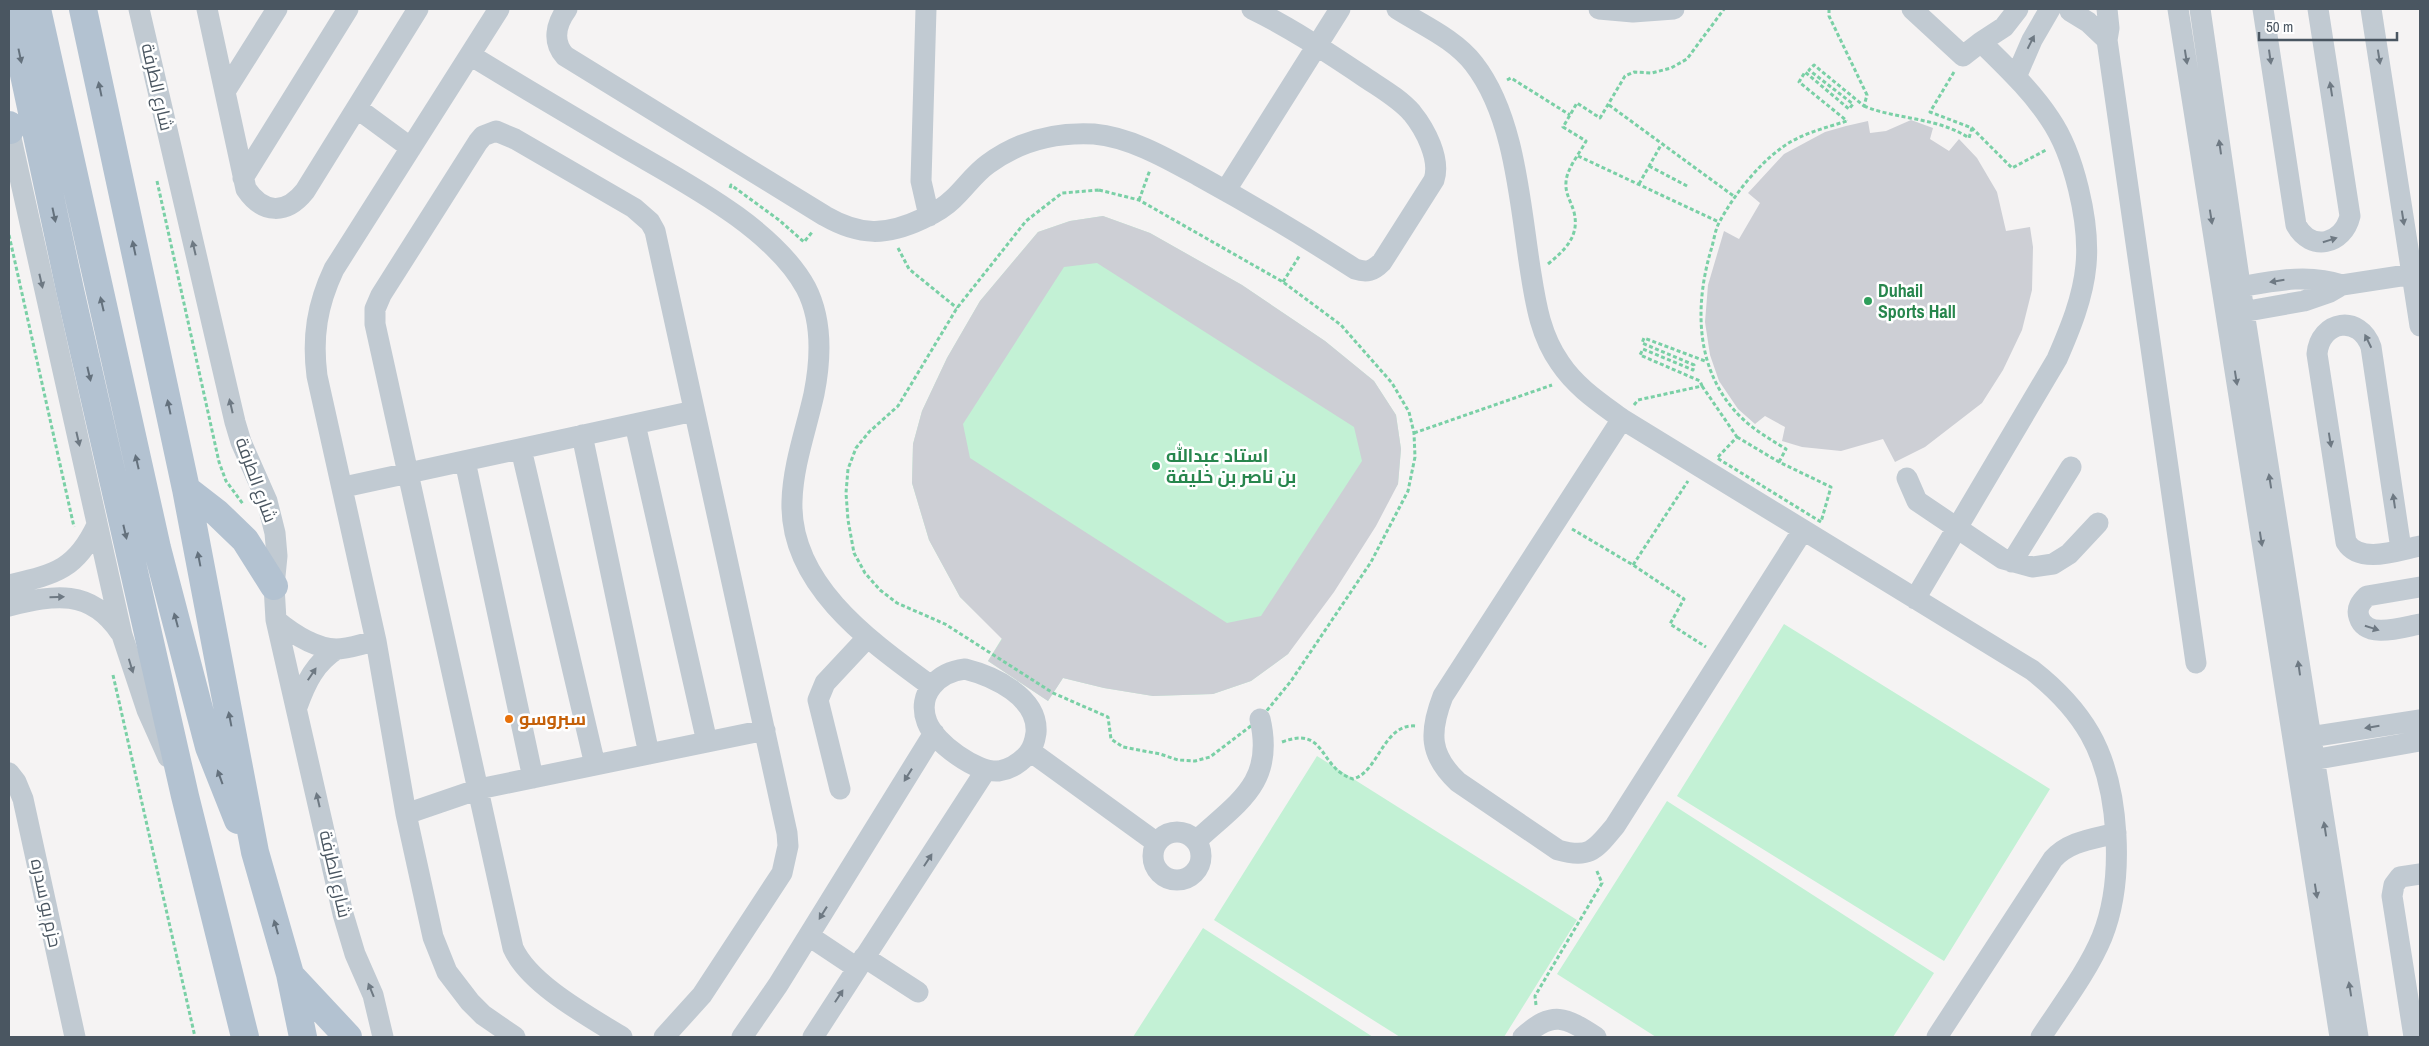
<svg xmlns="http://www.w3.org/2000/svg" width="2429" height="1046" viewBox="0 0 2429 1046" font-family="'Archivo Narrow',Cairo,sans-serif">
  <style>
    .grass { fill: #c3f1d5 }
    .building { fill: #cdcfd5; fill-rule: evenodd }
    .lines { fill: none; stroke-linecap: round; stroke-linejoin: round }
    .path { stroke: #7ad0a6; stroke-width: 3; stroke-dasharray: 4 2.5; stroke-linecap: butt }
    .minor { stroke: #c1cad2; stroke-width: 21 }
    .major { stroke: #b3c2d1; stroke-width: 28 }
    .oneway { fill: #6e7983 }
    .oneway2 { fill: #64717d }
    .leisure-dot { fill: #2e9e5b; stroke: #fff; stroke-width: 2 }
    .food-dot { fill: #e8710a; stroke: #fff; stroke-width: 2 }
    .labels { text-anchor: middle; stroke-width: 5; stroke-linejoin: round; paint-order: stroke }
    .street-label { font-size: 18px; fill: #4a5661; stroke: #fff }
    .leisure-label { font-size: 18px; font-weight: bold; fill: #27864d; stroke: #fff; text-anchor: start }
    .food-label { font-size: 18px; font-weight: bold; fill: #c56008; stroke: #fff; text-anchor: start }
  </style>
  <rect width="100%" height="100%" fill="#f5f3f3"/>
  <path class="grass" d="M1103 216 1150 233 1242 285 1325 341 1374 381 1396 415 1401 449 1398 484 1288 654 1251 681 1213 694 1153 696 1104 688 1063 678 1048 701 988 661 1002 638 960 597 929 540 912 483 913 444 922 411 947 358 980 301 1038 232 1070 221Z
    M1784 624 2050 789 1944 961 1677 796Z
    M1317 756 1577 920 1504 1037H1400L1214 920Z
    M1667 801 1934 973 1893 1037H1656L1557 974Z
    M1203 928 1373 1037H1133Z"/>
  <path class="building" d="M1911 120 1933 128 1930 139 1949 151 1959 139 1977 158 1997 192 2006 231 2030 227 2033 247 2032 290 2022 330 2003 370 1982 403 1925 447 1895 462 1883 439 1841 451 1802 447 1782 441 1785 427 1765 416 1755 424 1738 409 1719 381 1710 355 1705 322 1708 285 1724 231 1739 239 1760 203 1748 193 1784 154 1825 132 1846 126 1868 121 1870 133 1886 131Z
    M1103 216 1150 233 1242 285 1325 341 1374 381 1396 415 1401 449 1398 484 1376 526 1334 592 1288 654 1251 681 1213 694 1153 696 1104 688 1063 678 1048 701 988 661 1002 639 960 597 929 540 912 483 913 444 922 411 947 358 980 301 1038 232 1070 221ZM1097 263 1354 427 1362 461 1261 616 1227 623 970 458 963 424 1064 267Z"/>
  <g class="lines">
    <path class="path" d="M1829 9V16L1867 95 1864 106 1814 65 1809 70 1853 104 1849 109 1805 72 1799 82 1847 121
      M1954 72 1930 112 1972 128 2012 168 2046 150
      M1507 80 1511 78 1570 115
      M1609 105 1735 197
      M1864 106C1898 120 1937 117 1969 138L1972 128
      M1578 156 1719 222
      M1649 166 1689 187
      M157 181 219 462 226 481 243 504
      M1639 184 1661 145
      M730 188 731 185 779 220 804 242 813 231
      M1099 190 1139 200 1283 282 1341 325 1392 383 1409 412 1414 433 1415 457 1408 491 1371 562 1291 681 1260 719 1210 757 1195 761 1178 760 1160 754 1123 747 1111 739 1108 717 1053 693 945 624 897 603 880 590 865 573 854 553 848 520 846 493 848 469 856 448 869 432 898 406 957 308 1026 221 1062 193Z
      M1139 200 1150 170
      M9 235 74 527
      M898 248 909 269 957 308
      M1548 264C1565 250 1580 236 1574 212 1571 201 1565 194 1566 182 1567 168 1580 153 1586 141L1563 127 1577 103 1600 118 1625 76 1634 72 1652 73 1671 68 1687 59 1724 9
      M1283 282 1300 255
      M1702 386 1737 437
      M1634 405 1638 400 1702 386 1700 381 1640 355 1643 349 1693 370 1694 365 1642 343 1644 338 1705 361
      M1414 433 1552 385
      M1737 437 1779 462 1831 487 1821 522 1717 458Z
      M1779 462 1786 449C1768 438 1749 427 1735 411 1695 366 1695 304 1711 250 1714 241 1715 229 1720 221 1734 195 1757 166 1780 149 1799 134 1825 128 1847 121
      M1572 529 1633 565 1684 599 1670 624 1706 647
      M1633 565 1688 481
      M113 675 195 1037
      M1282 742C1327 725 1318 768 1353 779 1379 772 1383 723 1416 726
      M1536 1005 1535 996 1602 883 1596 869"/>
    <path class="minor" d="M139 9 235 422 241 442 267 501 275 533 277 556 274 586 276 620 343 914 355 954 373 995 383 1037
      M207 9 246 189C263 214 286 215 305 191L418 9
      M499 9 334 269C317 305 312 337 317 376L376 641 406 814 433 937 447 972 470 1002 483 1015 515 1037
      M567 9C556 24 552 42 565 56L825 216C860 236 886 236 922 219 933 214 944 208 953 199 965 188 974 174 988 164 1019 141 1056 132 1094 134 1130 137 1168 159 1199 176 1252 205 1304 236 1355 269 1367 273 1373 271 1382 262L1434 180C1441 159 1425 129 1412 113 1399 98 1379 87 1363 76 1327 52 1291 28 1252 9
      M926 9 921 181 929 216
      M1397 9C1422 25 1455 39 1474 64 1516 118 1520 207 1531 274 1536 306 1541 336 1560 363 1576 387 1599 402 1622 419L2032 670C2055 688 2075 708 2090 734 2120 787 2125 880 2102 937 2088 971 2061 1006 2041 1037
      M1599 9 1633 12 1674 9
      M1912 9 1963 56 1981 42C2005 66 2031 90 2050 119 2074 154 2090 222 2086 265 2083 298 2070 329 2057 359L1915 599
      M2107 9 2109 28 2107 40 2196 663
      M2178 9 2340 1037
      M2200 9 2244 312 2358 1037
      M2263 9 2296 225C2311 252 2343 245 2350 216L2318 9
      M2371 9 2420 326
      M2070 11 2088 22 2107 40
      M1981 42 2004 27 2018 9
      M470 55C521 86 573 117 624 147 682 181 773 227 806 288 823 321 821 359 814 394 806 430 793 465 792 501 789 585 871 642 931 686
      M2016 77 2032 40 2050 9
      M226 90 277 9
      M358 109 411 148
      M9 129 122 635 147 710 168 757
      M243 178 348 9
      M1226 190 1340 9
      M2227 289C2266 283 2304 272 2342 285
      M2231 314 2304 301 2330 292 2342 285 2420 273
      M1622 419 1443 696C1429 732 1429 755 1458 782L1558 850C1590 859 1595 850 1615 826L1803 530
      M635 424 707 742
      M582 435 649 754
      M521 449 595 765
      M465 461 533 778
      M1907 478 1917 501 2003 559 2032 567 2053 564 2069 554 2098 523
      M344 487 694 411
      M2401 549 2371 347C2360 314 2320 320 2317 354L2346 542C2360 565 2399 550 2420 546
      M2012 562 2071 467
      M9 585C55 574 76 570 97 525
      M2420 587 2367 596C2361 602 2356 608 2359 617 2366 640 2403 627 2420 624
      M9 606C54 595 90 588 120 632
      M276 620C293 634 314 648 336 649 349 649 364 643 376 641
      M965 669C993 676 1039 697 1036 733 1035 740 1033 748 1028 754 1020 763 1011 769 999 771 976 773 935 743 927 722 916 693 939 672 965 669Z
      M297 707C306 682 315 663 337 649
      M2297 739 2420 720
      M1030 751 1157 843
      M2301 762 2420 741
      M9 773 16 782 23 799 75 1037
      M840 789 818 700 825 683 867 638
      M406 814 479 789 765 730
      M1153 856a24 24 0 1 1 48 0a24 24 0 1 1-48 0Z
      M1196 841C1238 802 1275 783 1260 719
      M809 936 857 968
      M864 957 918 992
      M622 1037C588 1016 529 984 513 948L375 324V309L381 295 478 142 483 136 496 131 515 139 634 208 650 222 655 231 787 833 788 846 782 873 702 995 664 1037
      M742 1037 778 985 934 733
      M813 1037 986 770
      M1523 1037C1553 1010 1565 1017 1596 1037
      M1937 1037 2053 859C2069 841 2093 839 2116 833
      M2414 1037 2392 896 2394 885 2400 877 2420 874"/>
    <path class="major" d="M10 9 70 290 185 796 245 1037
      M37 9 157 548 209 747 238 820
      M83 9 186 489 255 852 290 974 303 1037
      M9 125 10 130
      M186 489 217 513 245 540 274 586
      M291 976 348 1037"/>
  </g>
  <defs><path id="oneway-solid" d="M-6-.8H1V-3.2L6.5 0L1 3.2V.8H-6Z" transform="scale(1.25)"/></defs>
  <g class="oneway">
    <use href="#oneway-solid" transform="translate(2031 42) rotate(-63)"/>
    <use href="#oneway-solid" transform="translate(2186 57) rotate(81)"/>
    <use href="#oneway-solid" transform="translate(2270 57) rotate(82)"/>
    <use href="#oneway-solid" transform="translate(2379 57) rotate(81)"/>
    <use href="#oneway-solid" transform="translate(2331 89) rotate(-99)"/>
    <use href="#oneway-solid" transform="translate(2220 147) rotate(-98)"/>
    <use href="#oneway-solid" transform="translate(2211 217) rotate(81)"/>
    <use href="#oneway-solid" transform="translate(2403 218) rotate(81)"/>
    <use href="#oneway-solid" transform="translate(2330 240) rotate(-17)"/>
    <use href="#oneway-solid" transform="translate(194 248) rotate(-103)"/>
    <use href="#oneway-solid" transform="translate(41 281) rotate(77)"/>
    <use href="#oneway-solid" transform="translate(2277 281) rotate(171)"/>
    <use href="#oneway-solid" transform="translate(2368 341) rotate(-116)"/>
    <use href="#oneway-solid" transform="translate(2236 378) rotate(81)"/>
    <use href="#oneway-solid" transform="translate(231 406) rotate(-103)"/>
    <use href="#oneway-solid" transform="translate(78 439) rotate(77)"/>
    <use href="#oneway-solid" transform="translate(2330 440) rotate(81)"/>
    <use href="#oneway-solid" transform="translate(2270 481) rotate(-99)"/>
    <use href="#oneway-solid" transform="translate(2394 501) rotate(-98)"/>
    <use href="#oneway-solid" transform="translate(2261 539) rotate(81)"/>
    <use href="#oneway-solid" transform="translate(57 597) rotate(-1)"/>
    <use href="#oneway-solid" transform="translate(2372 628) rotate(18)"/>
    <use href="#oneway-solid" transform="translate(131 666) rotate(73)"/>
    <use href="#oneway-solid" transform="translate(2299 668) rotate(-98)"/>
    <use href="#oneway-solid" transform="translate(312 674) rotate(-56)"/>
    <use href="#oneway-solid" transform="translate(2372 727) rotate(171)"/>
    <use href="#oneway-solid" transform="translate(908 775) rotate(122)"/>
    <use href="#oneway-solid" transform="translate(318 800) rotate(-103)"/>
    <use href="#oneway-solid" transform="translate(2325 829) rotate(-99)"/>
    <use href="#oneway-solid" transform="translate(928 860) rotate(-57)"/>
    <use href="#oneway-solid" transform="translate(2316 891) rotate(81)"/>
    <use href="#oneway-solid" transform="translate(823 913) rotate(122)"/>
    <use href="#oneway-solid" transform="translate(2350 989) rotate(-99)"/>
    <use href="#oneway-solid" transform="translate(371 990) rotate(-112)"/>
    <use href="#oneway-solid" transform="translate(839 996) rotate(-57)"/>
  </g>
  <g class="oneway2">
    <use href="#oneway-solid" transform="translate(20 56) rotate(78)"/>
    <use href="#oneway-solid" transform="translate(100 89) rotate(-102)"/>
    <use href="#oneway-solid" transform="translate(54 215) rotate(78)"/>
    <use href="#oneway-solid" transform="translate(134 248) rotate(-102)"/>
    <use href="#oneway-solid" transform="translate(102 304) rotate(-103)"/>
    <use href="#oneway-solid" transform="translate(89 374) rotate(77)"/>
    <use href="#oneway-solid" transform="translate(169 407) rotate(-102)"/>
    <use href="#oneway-solid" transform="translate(137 462) rotate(-103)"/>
    <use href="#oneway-solid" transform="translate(125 532) rotate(77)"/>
    <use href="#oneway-solid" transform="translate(199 559) rotate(-101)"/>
    <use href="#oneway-solid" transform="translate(176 620) rotate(-105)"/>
    <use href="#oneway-solid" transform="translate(230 719) rotate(-101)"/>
    <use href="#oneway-solid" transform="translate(220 777) rotate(-110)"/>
    <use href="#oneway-solid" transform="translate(276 927) rotate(-106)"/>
  </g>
  <g class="leisure-dot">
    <circle cx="1868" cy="301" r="5"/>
    <circle cx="1156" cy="466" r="5"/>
  </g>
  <circle class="food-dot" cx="509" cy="719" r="5"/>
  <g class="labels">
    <g class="street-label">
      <text transform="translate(157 87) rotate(77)" y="6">شارع الطرفة</text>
      <text transform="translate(256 480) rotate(70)" y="6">شارع الطرفة</text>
      <text transform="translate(335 874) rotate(77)" y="6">شارع الطرفة</text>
      <text transform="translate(46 903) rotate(78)" y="6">حزم بو سدره</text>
    </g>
    <g class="leisure-label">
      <text x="1878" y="297">Duhail<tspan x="1878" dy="21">Sports Hall</tspan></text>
      <text x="1166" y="462">استاد عبدالله<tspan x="1166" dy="21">بن ناصر بن خليفة</tspan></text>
    </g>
    <g class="food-label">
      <text x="519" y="725">سبروسو</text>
    </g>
  </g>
  <rect width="2429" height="1046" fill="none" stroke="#4a5661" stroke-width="20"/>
  <path d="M2259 32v8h138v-8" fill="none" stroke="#4a5661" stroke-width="2.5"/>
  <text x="2266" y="32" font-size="15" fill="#4a5661" stroke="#ffffff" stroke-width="4" paint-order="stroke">50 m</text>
</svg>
